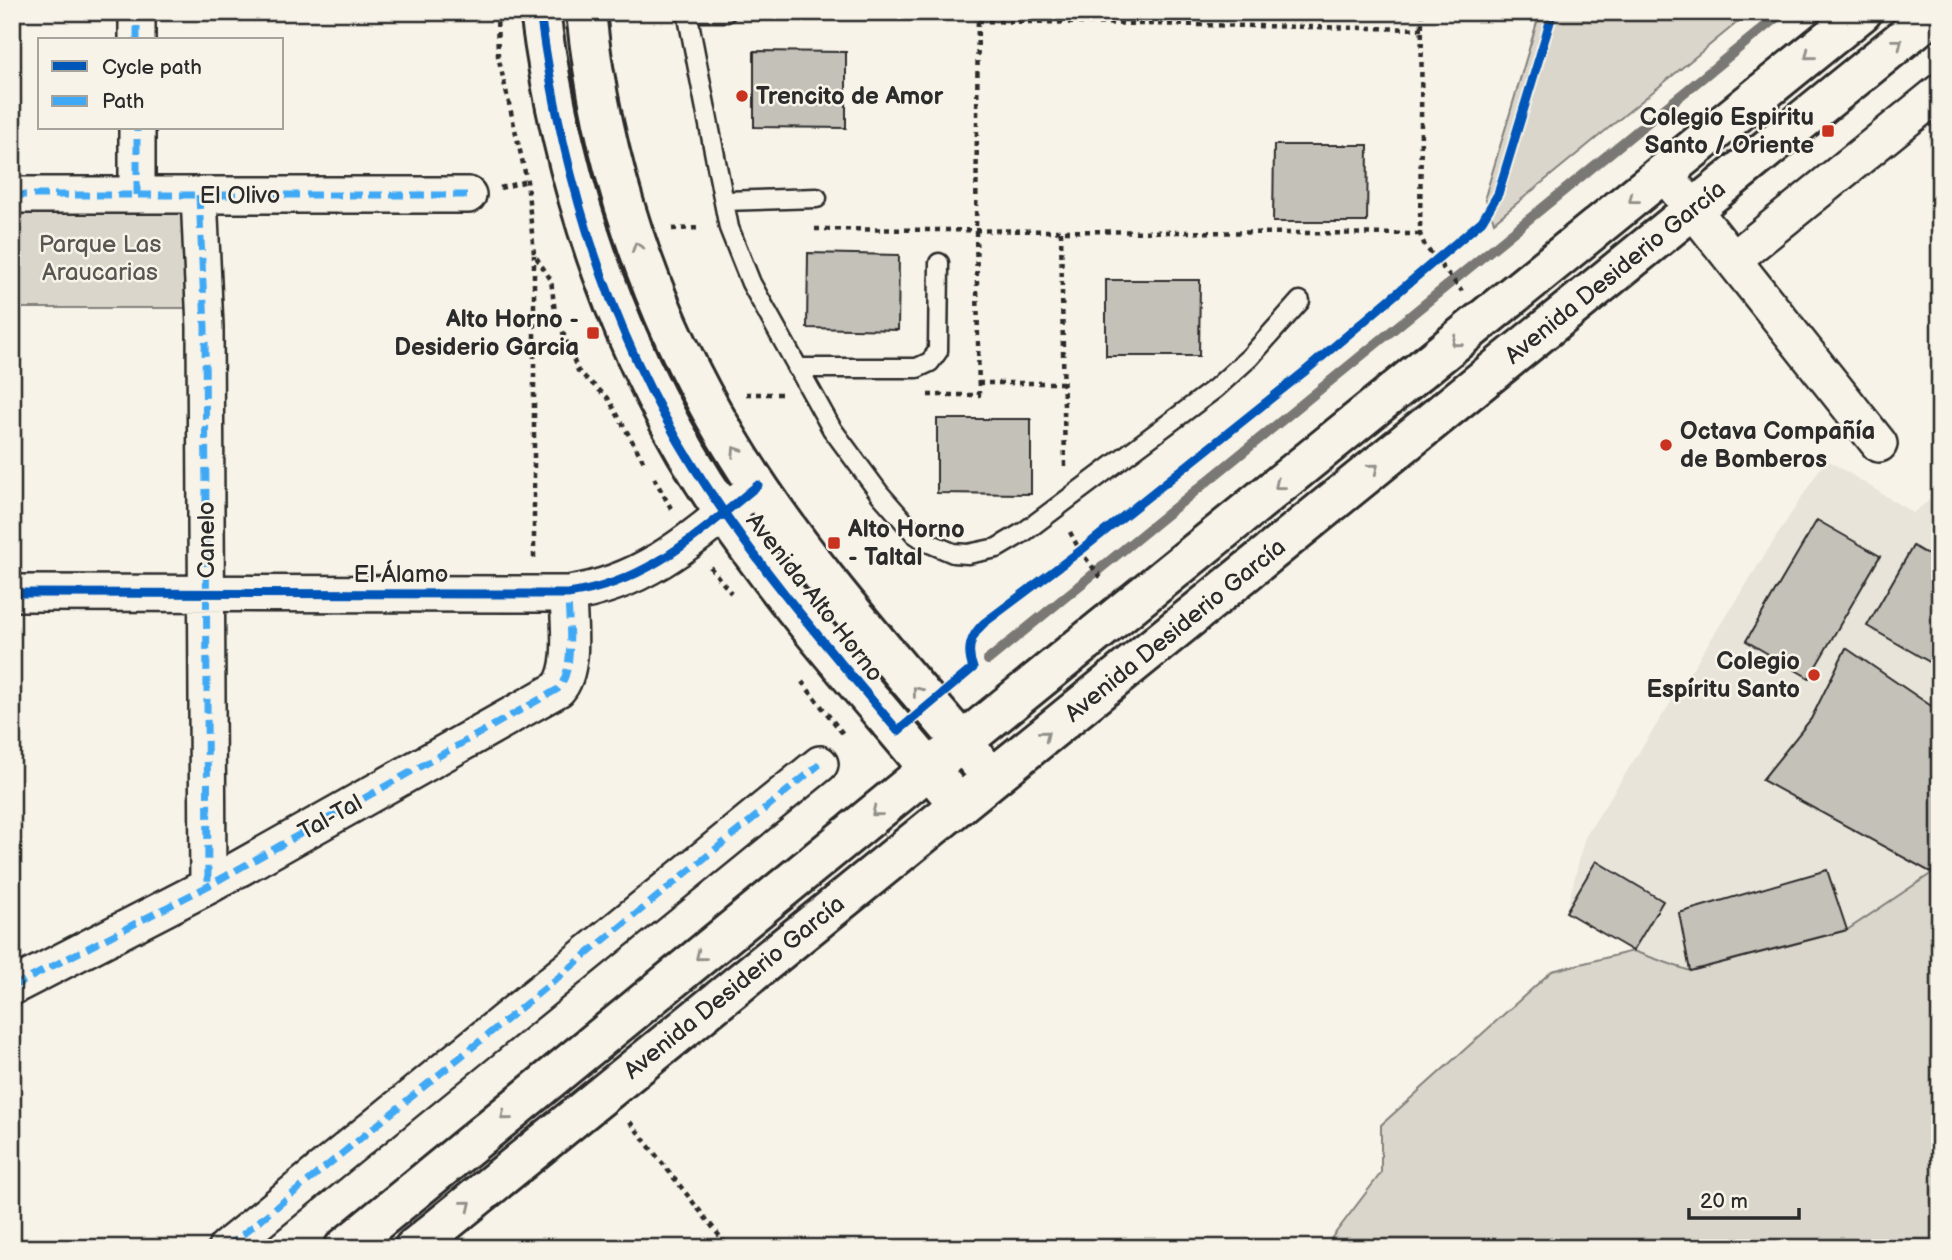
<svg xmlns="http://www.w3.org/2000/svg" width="1952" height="1260" viewBox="0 0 1952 1260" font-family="'Balsamiq Sans',sans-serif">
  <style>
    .built { fill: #e8e4da }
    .green { fill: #dad6cc; stroke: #82807c; stroke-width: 2 }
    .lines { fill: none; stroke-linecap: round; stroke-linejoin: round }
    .stream { stroke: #7a7874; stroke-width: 10 }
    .building { fill: #c4c1b9; stroke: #2b2b2b; stroke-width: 2 }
    .service-casing { stroke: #2b2b2b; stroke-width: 23 }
    .minor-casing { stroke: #2b2b2b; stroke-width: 40 }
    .tertiary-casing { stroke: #2b2b2b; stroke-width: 44 }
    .secondary-casing { stroke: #2b2b2b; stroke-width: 44 }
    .path { stroke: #2b2b2b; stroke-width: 4.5; stroke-dasharray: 5 5; stroke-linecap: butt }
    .service { stroke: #f7f3e8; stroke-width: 18 }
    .minor { stroke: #f7f3e8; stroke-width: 35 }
    .tertiary { stroke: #f7f3e8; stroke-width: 38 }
    .secondary { stroke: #f7f3e8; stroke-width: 38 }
    .quiet { stroke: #3fa9f5; stroke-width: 7; stroke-dasharray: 14 7; stroke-linecap: butt }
    .cycleway-casing { stroke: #f7f3e8; stroke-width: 13 }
    .cycleway { stroke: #0057b8; stroke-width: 9 }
    .oneway { stroke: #918f8a }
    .poi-dot { fill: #c8321e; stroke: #f7f3e8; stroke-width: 2.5 }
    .labels { text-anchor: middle; stroke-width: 5; stroke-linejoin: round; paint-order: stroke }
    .poi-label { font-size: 24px; font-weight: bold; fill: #2b2b2b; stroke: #f7f3e8; text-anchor: start }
    .street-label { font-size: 24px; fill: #2b2b2b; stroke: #f7f3e8 }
    .park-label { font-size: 24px; fill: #575653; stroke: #f7f3e8 }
  </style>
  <rect width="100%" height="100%" fill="#f7f3e8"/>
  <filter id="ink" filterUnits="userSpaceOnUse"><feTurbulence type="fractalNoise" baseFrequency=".0143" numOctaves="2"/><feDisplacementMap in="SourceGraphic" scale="14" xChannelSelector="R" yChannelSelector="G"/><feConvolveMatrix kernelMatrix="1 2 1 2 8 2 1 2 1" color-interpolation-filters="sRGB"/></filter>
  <g filter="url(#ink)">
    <path class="built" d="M1826 459 1913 513 1940 492V864L1932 873 1847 930 1690 971 1633 951 1566 912 1585 837Z"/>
    <path class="green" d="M1540 12H1750L1494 222 1485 197Z
      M12 207H189L188 308H12Z
      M1940 864V1248H1324L1381 1173V1125L1552 971 1633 951 1690 971 1847 930 1932 873Z"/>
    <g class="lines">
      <path class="stream" d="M988 660 1783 12"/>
    </g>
    <path class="building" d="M754 51 846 52V128L754 127Z
      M1274 145H1368L1367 222H1273Z
      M808 253 899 255 898 330 807 328Z
      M1106 280H1200L1199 356H1106Z
      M937 419H1031V494L937 493Z
      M1817 520 1880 556 1809 678 1746 641Z
      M1913 546 1940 562V668L1867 626Z
      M1846 648 1940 712V864L1932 873 1762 780 1811 719Z
      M1596 861 1663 901 1633 951 1566 912Z
      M1827 870 1847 930 1690 971 1679 913Z"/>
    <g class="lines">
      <g class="service-casing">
        <path id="service" d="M687 12 729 228 751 283 832 429 880 494 915 534 927 542 953 553 968 554 997 548 1024 532 1216 388 1250 357 1300 301
          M687 12H726
          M724 201 817 198
          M797 368H917L930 362 938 351 939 263"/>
      </g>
      <g class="minor-casing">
        <path id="minor" d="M137 40V12
          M1664 173 1879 444
          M12 195H468
          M137 195V128
          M199 195 205 327 208 886
          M1733 260 1940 92
          M12 593 568 594C648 583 698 534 758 485
          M12 987 208 886 558 689C576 669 568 620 568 594
          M226 1248 820 764"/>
      </g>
      <g class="tertiary-casing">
        <path id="tertiary" d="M344 1248 929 769
          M414 1248 959 805"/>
      </g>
      <g class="secondary-casing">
        <path id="secondary" d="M540 12C563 190 622 362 723 511 793 615 880 708 959 805L1936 12
          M586 12C601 162 649 307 726 436 796 554 890 657 978 761
          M929 769 1862 12"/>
      </g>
      <path class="path" d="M497 12 498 56 527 181 534 254 551 280 555 312 578 371 608 398 644 462
        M1422 12 1420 234 1425 246 1462 291
        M978 21 1422 29
        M500 188 527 181
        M672 229 702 228
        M815 229 1420 234
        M1061 231 1065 468
        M978 383H1064
        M746 394H783
        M928 395H979L976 230 978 12
        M654 478 672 510
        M1070 532 1080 551 1102 579
        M534 558V255
        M710 567 731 593
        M802 682 844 735
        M630 1122 729 1248"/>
      <use href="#service" class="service"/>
      <use href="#minor" class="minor"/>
      <use href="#tertiary" class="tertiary"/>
      <use href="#secondary" class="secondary"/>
      <path class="quiet" d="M137 40V12
        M12 195H468
        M137 195V128
        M199 195 205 327 208 886
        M12 987 208 886 558 689C576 669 568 620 568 594
        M226 1248 820 764"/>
      <g class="cycleway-casing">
        <path id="cycleway" d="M540 12C561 171 608 330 694 467 753 561 826 646 898 731L973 668C966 650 970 636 984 623L1080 551 1304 372 1482 221 1498 194 1553 12
          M12 593 568 594C648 583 698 534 758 485"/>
      </g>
      <use href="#cycleway" class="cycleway"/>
    </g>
    <defs><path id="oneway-chevron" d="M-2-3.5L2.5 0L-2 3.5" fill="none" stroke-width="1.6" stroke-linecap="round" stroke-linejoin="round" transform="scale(1.75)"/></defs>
    <g class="oneway">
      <use href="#oneway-chevron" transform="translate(1898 43) rotate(-38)"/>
      <use href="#oneway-chevron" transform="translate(1809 55) rotate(141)"/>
      <use href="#oneway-chevron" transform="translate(1633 199) rotate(141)"/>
      <use href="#oneway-chevron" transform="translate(637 247) rotate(-109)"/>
      <use href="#oneway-chevron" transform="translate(1456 342) rotate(141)"/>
      <use href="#oneway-chevron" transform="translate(736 451) rotate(-123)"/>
      <use href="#oneway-chevron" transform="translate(1374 468) rotate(-39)"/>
      <use href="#oneway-chevron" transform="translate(1279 485) rotate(141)"/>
      <use href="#oneway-chevron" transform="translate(917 691) rotate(-129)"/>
      <use href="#oneway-chevron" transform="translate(1045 735) rotate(-39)"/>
      <use href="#oneway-chevron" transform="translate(876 812) rotate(141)"/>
      <use href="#oneway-chevron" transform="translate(700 956) rotate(141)"/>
      <use href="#oneway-chevron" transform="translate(505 1116) rotate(141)"/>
      <use href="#oneway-chevron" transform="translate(467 1205) rotate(-39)"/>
    </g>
  </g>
  <g class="poi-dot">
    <circle cx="742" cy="96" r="7"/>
    <rect x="1821" y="124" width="14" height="14" rx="3.5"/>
    <rect x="586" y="326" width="14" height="14" rx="3.5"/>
    <circle cx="1666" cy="445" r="7"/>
    <rect x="827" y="536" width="14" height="14" rx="3.5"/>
    <circle cx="1814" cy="675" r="7"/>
  </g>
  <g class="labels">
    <g class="poi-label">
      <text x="756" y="104">Trencito de Amor</text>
      <text x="1814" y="125" text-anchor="end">Colegio Espiritu<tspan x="1814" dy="28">Santo / Oriente</tspan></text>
      <text x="579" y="327" text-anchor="end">Alto Horno -<tspan x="579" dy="28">Desiderio Garcia</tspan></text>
      <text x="1680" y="439">Octava Compañía<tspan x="1680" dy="28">de Bomberos</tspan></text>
      <text x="848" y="537">Alto Horno<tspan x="848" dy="28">- Taltal</tspan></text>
      <text x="1800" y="669" text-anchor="end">Colegio<tspan x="1800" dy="28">Espíritu Santo</tspan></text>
    </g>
    <g class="street-label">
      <text x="240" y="203">El Olivo</text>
      <text transform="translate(1615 272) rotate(-39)" y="8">Avenida Desiderio García</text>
      <text transform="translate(206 540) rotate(-90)" y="8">Canelo</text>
      <text x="401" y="582">El Álamo</text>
      <text transform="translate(815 597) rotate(52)" y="8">Avenida Alto Horno</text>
      <text transform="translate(1175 630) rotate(-39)" y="8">Avenida Desiderio García</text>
      <text transform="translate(330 817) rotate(-29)" y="8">Tal-Tal</text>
      <text transform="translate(734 987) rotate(-39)" y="8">Avenida Desiderio García</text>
    </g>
    <g class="park-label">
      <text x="100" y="252">Parque Las<tspan x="100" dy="28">Araucarias</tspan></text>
    </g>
  </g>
  <rect width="1952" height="1260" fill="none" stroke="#f7f3e8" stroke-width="42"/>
  <rect x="21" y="21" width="1910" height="1218" fill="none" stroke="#2b2b2b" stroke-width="2.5" filter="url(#ink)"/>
  <rect x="38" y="38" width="245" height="91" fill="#f7f3e8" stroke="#a5a39c" stroke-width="2"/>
  <rect x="52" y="61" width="35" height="10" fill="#0057b8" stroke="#a5a39c" stroke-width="2"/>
  <text x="102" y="74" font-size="21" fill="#2b2b2b">Cycle path</text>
  <rect x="52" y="96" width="35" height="10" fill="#3fa9f5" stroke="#a5a39c" stroke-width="2"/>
  <text x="102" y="108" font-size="21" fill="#2b2b2b">Path</text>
  <path d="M1689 1208v10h110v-10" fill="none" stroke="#2b2b2b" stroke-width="3.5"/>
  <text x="1700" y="1208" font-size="21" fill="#2b2b2b" stroke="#f7f3e8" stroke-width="5" paint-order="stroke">20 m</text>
</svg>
